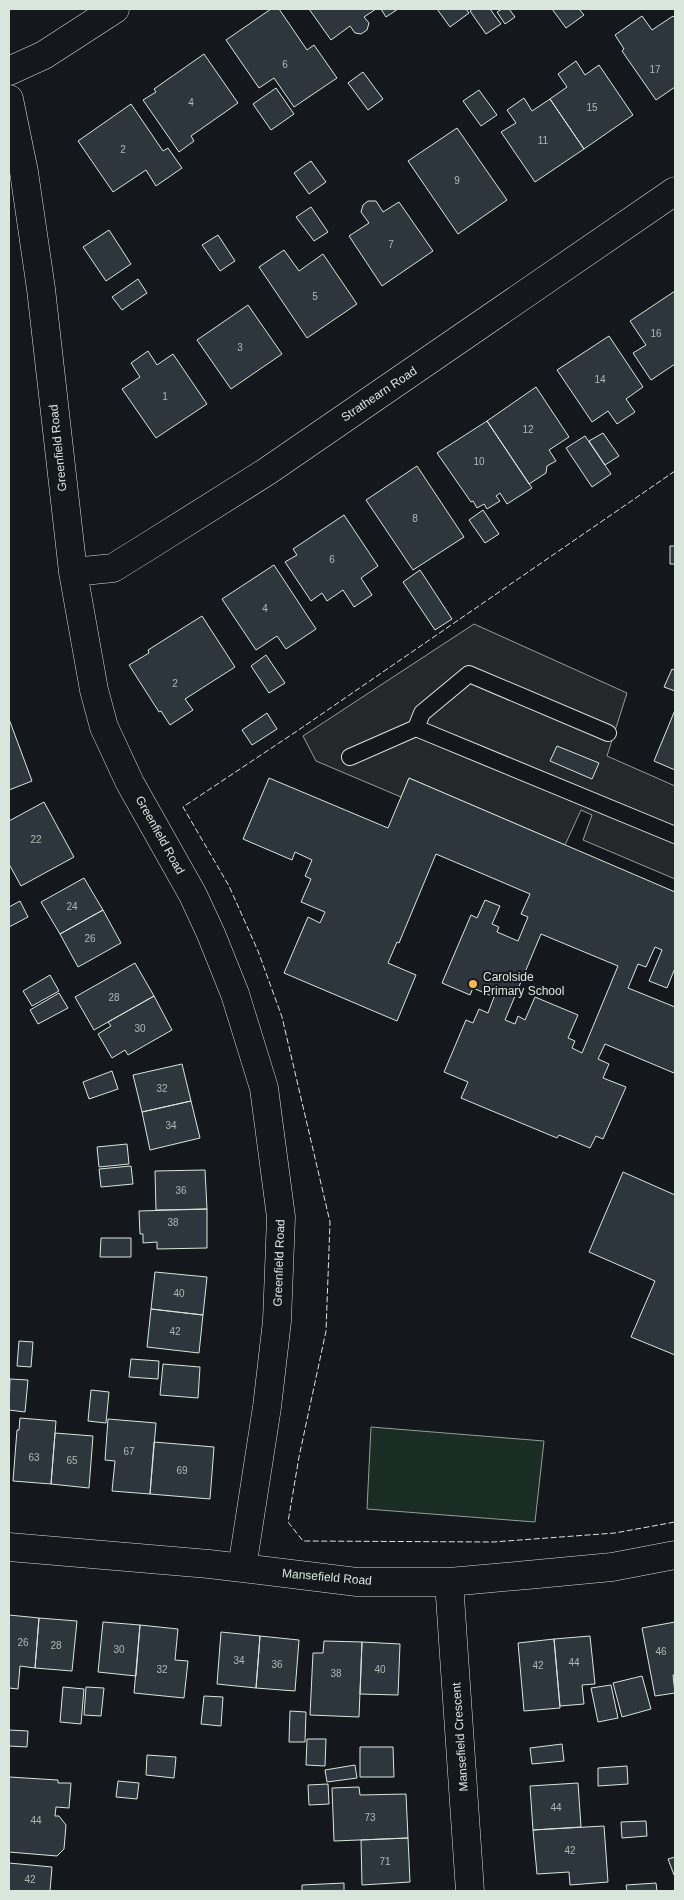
<svg xmlns="http://www.w3.org/2000/svg" width="684" height="1900" viewBox="0 0 684 1900" font-family="Arial,sans-serif">
  <style>
    .green { fill: #1a2d24; stroke: #939e99 }
    .parking { fill: #24282b; stroke: #939e99 }
    .building { fill: #2c363c; stroke: #d8e6dc; fill-rule: evenodd }
    .lines { fill: none; stroke-linecap: round; stroke-linejoin: round }
    .lane-casing { stroke: #d8e6dc; stroke-width: 18 }
    .street-casing { stroke: #d8e6dc; stroke-width: 29 }
    .lane { stroke: #14181c; stroke-width: 16 }
    .street { stroke: #14181c; stroke-width: 28 }
    .fence { stroke: #d8e6dc; stroke-width: 1; stroke-dasharray: 6 2.5; stroke-linecap: butt }
    .poi-dot { fill: #ffb74d; stroke: #14181c; stroke-width: 2 }
    .labels { text-anchor: middle; stroke-width: 4; stroke-linejoin: round; paint-order: stroke }
    .number-label { font-size: 10px; fill: #adbab4 }
    .street-label { font-size: 12px; fill: #d8e6dc; stroke: #14181c }
    .poi-label { font-size: 12px; fill: #d8e6dc; stroke: #14181c; text-anchor: start }
  </style>
  <rect width="100%" height="100%" fill="#14181c"/>
  <path class="green" d="M371 1427 544 1441 535 1522 367 1509Z"/>
  <path class="parking" d="M474 624 627 693 607 756 675 786V879L583 840 592 815 581 810 565 845 409 778 401 797 316 761 303 736Z"/>
  <path class="building" d="M271 9H279L307 50 314 45 337 78 294 107 274 78 259 88 226 40Z
    M309 9H376L364 17 369 23 367 30 361 34 355 33 350 26 331 40Z
    M381 9H398L386 17Z
    M437 9H466L469 13 450 27Z
    M473 9H490L501 24 486 34 470 11Z
    M502 9H509L515 17 505 24 497 12Z
    M552 9H579L584 15 566 28Z
    M642 16 652 30 673 16 675 18V87L656 100 622 51 624 49 615 35Z
    M204 54 238 103 191 136 194 141 179 152 143 100 156 92 154 89Z
    M576 61 585 75 599 65 633 115 584 149 550 99 567 87 558 74Z
    M363 72 383 99 368 110 348 83Z
    M276 88 294 114 271 130 253 104Z
    M479 90 497 115 481 126 463 101Z
    M524 98 532 111 550 99 584 149 535 182 501 132 516 123 507 110Z
    M131 104 163 151 168 148 182 168 156 186 146 170 113 192 78 141Z
    M457 128 507 200 458 234 408 161Z
    M311 161 326 182 309 194 294 173Z
    M368 201H376L383 212 399 202 433 251 382 286 349 236 369 223 361 212 363 205Z
    M311 207 328 232 314 241 296 217Z
    M109 230 131 264 106 281 83 247Z
    M218 235 235 261 220 271 202 245Z
    M284 250 299 271 323 254 357 304 307 338 259 267Z
    M138 279 147 293 122 310 112 297Z
    M675 291V364L651 380 633 353 646 345 630 321Z
    M248 305 282 354 231 389 197 340Z
    M609 336 643 387 626 399 635 412 617 424 608 411 592 422 557 370Z
    M148 351 157 365 173 354 207 404 156 438 122 389 140 377 131 363Z
    M536 387 569 437 549 450 556 461 547 466 546 473 529 484 487 421Z
    M487 421 532 488 507 504 500 493 496 496 500 501 487 509 484 504 477 508 473 501 471 502 437 453Z
    M603 433 619 456 605 465 589 441Z
    M585 436 611 474 592 487 566 448Z
    M417 466 464 537 413 570 366 500Z
    M483 510 499 534 485 543 469 520Z
    M344 515 378 566 361 578 372 595 354 607 343 590 327 601 322 593 311 601 285 562 297 555 293 549Z
    M670 546H675V564H670Z
    M274 565 316 629 286 649 277 636 256 650 222 599Z
    M420 570 452 619 435 630 403 582Z
    M202 616 235 667 185 699 193 710 170 725 161 711 159 712 129 665 149 653 148 650Z
    M266 655 285 683 269 693 251 666Z
    M675 667V691L664 687 672 669 674 670Z
    M675 710V770L654 761Z
    M267 713 277 729 252 745 242 730Z
    M9 719 32 781 9 790Z
    M557 746 599 763 592 779 550 761Z
    M269 778 388 828 409 778 675 892V968L667 988 649 981 662 950 655 947 646 967 638 964 628 988 675 1007V1069L674 1073 605 1044 598 1059 609 1064 603 1078 626 1087 603 1139 596 1136 590 1148 559 1135 557 1138 461 1098 468 1082 444 1072 466 1020 473 1023 479 1009 488 1013 494 997 473 988 470 995 442 983 471 915 477 918 485 900 500 906 492 924 499 927 497 932 518 941 528 917 521 914 530 894 436 854 399 943 397 942 388 963 416 975 397 1021 284 973 308 917 320 923 325 912 301 902 311 879 305 876 312 860 295 852 292 860 243 839ZM541 934 618 966 582 1053 572 1048 575 1041 568 1038 578 1015 535 997 525 1020 518 1016 515 1024 505 1020Z
    M44 802 74 857 21 886 9 864V821Z
    M84 878 103 910 60 934 41 902Z
    M20 901 28 917 9 927V907Z
    M103 910 121 943 78 967 60 934Z
    M135 963 154 996 94 1030 75 997Z
    M50 975 59 991 32 1006 23 991Z
    M59 993 68 1008 38 1024 30 1010Z
    M154 996 172 1030 128 1055 125 1050 112 1058 98 1034 111 1026 108 1022Z
    M182 1064 191 1101 142 1112 133 1075Z
    M112 1071 118 1089 89 1099 83 1082Z
    M191 1101 200 1138 150 1150 142 1112Z
    M127 1144 129 1164 99 1167 97 1147Z
    M131 1166 133 1184 101 1187 99 1169Z
    M205 1170 207 1209 156 1210 155 1171Z
    M623 1172 675 1195V1355L631 1337 655 1281 589 1252Z
    M207 1209V1248L157 1249V1242L143 1243V1234H140L139 1211Z
    M101 1238H131V1257H100Z
    M155 1272 207 1277 203 1315 151 1309Z
    M151 1309 203 1315 199 1353 147 1347Z
    M19 1341 33 1342 31 1367 17 1366Z
    M131 1359 159 1361 158 1379 129 1377Z
    M163 1364 200 1367 198 1398 160 1395Z
    M10 1379 28 1380 25 1412 9 1410Z
    M91 1390 109 1392 106 1423 88 1421Z
    M20 1418 56 1421 51 1484 13 1481 17 1430H19Z
    M108 1419 156 1423 150 1494 112 1491 115 1461 105 1460Z
    M55 1433 93 1436 89 1488 51 1484Z
    M154 1442 214 1447 210 1499 150 1494Z
    M9 1615 39 1618 35 1668 20 1666 18 1689 9 1688Z
    M39 1618 77 1621 72 1671 35 1668Z
    M103 1622 140 1625 136 1676 98 1672Z
    M675 1622V1675H673L675 1693 655 1696 642 1628Z
    M140 1625 178 1629 175 1660 188 1661 184 1698 134 1693Z
    M221 1632 260 1636 256 1688 217 1684Z
    M260 1636 299 1640 295 1691 256 1688Z
    M590 1636 595 1684 582 1685 584 1704 560 1706 554 1639Z
    M554 1639 560 1708 524 1711 518 1643Z
    M324 1641 362 1642 359 1717 310 1715 313 1653H323Z
    M362 1642 400 1644 398 1695 360 1694Z
    M642 1676 651 1709 622 1717 613 1683Z
    M611 1685 618 1718 598 1722 591 1688Z
    M63 1687 84 1689 81 1724 60 1722Z
    M86 1687 104 1688 101 1716 84 1715Z
    M204 1696 223 1697 221 1726 201 1724Z
    M290 1711 306 1712 305 1742H289Z
    M9 1730 28 1731 27 1747 9 1746Z
    M307 1739H326L325 1766 306 1765Z
    M562 1744 564 1761 532 1764 530 1748Z
    M360 1747H393L394 1777H360Z
    M147 1755 176 1757 174 1778 146 1775Z
    M355 1765 357 1778 327 1782 325 1770Z
    M627 1766 628 1784 598 1786V1768Z
    M9 1777 58 1780V1783H71L69 1808 56 1807 55 1816H59L66 1825 64 1849 57 1856 9 1852Z
    M118 1781 139 1783 137 1799 116 1797Z
    M578 1783 581 1827 533 1830 530 1786Z
    M328 1784 329 1804 309 1805 308 1785Z
    M359 1787 360 1795 406 1794 408 1838 334 1841 332 1788Z
    M646 1821 647 1836 622 1838 621 1822Z
    M604 1826 608 1882 570 1885 569 1872 537 1874 533 1830Z
    M408 1838 410 1882 362 1885 361 1840Z
    M675 1857V1875H674L668 1859Z
    M9 1863 52 1867 50 1891H9Z
    M344 1883V1891H302V1885Z
    M656 1883 657 1891H627L626 1885Z"/>
  <g class="lines">
    <g class="lane-casing">
      <path id="lane" d="M608 733 469 674 422 713 416 728 675 835
        M350 757 416 728"/>
    </g>
    <g class="street-casing">
      <path id="street" d="M9 71 44 55 115 9
        M9 99 24 172 41 289 73 572 94 690 104 727 130 783 193 895 211 934 235 994 264 1088 281 1217 277 1321 267 1407 242 1568
        M73 572 113 568 150 545 266 472 675 191
        M9 1547 209 1564 357 1582H449L527 1575 612 1567 675 1555
        M449 1582 470 1891"/>
    </g>
    <use href="#lane" class="lane"/>
    <use href="#street" class="street"/>
    <path class="fence" d="M675 471 300 729 183 807 229 886 258 951 282 1017 330 1222 326 1331 299 1457 288 1522 303 1541 493 1542 615 1533 675 1522"/>
  </g>
  <circle class="poi-dot" cx="473" cy="984" r="5"/>
  <g class="labels">
    <g class="number-label">
      <text x="285" y="68">6</text>
      <text x="655" y="73">17</text>
      <text x="191" y="106">4</text>
      <text x="592" y="111">15</text>
      <text x="543" y="144">11</text>
      <text x="123" y="153">2</text>
      <text x="457" y="184">9</text>
      <text x="391" y="248">7</text>
      <text x="315" y="300">5</text>
      <text x="656" y="337">16</text>
      <text x="240" y="351">3</text>
      <text x="600" y="383">14</text>
      <text x="165" y="400">1</text>
      <text x="528" y="433">12</text>
      <text x="479" y="465">10</text>
      <text x="415" y="522">8</text>
      <text x="332" y="563">6</text>
      <text x="265" y="612">4</text>
      <text x="175" y="687">2</text>
      <text x="36" y="843">22</text>
      <text x="72" y="910">24</text>
      <text x="90" y="942">26</text>
      <text x="114" y="1001">28</text>
      <text x="140" y="1032">30</text>
      <text x="162" y="1092">32</text>
      <text x="171" y="1129">34</text>
      <text x="181" y="1194">36</text>
      <text x="173" y="1226">38</text>
      <text x="179" y="1297">40</text>
      <text x="175" y="1335">42</text>
      <text x="129" y="1455">67</text>
      <text x="34" y="1461">63</text>
      <text x="72" y="1464">65</text>
      <text x="182" y="1474">69</text>
      <text x="23" y="1646">26</text>
      <text x="56" y="1649">28</text>
      <text x="119" y="1653">30</text>
      <text x="661" y="1655">46</text>
      <text x="239" y="1664">34</text>
      <text x="574" y="1666">44</text>
      <text x="277" y="1668">36</text>
      <text x="538" y="1669">42</text>
      <text x="162" y="1673">32</text>
      <text x="380" y="1673">40</text>
      <text x="336" y="1677">38</text>
      <text x="556" y="1811">44</text>
      <text x="370" y="1821">73</text>
      <text x="36" y="1824">44</text>
      <text x="570" y="1854">42</text>
      <text x="385" y="1865">71</text>
      <text x="30" y="1883">42</text>
    </g>
    <g class="street-label">
      <text transform="translate(379 394) rotate(-34)" y="4">Strathearn Road</text>
      <text transform="translate(58 448) rotate(-96)" y="4">Greenfield Road</text>
      <text transform="translate(160 835) rotate(61)" y="4">Greenfield Road</text>
      <text transform="translate(279 1263) rotate(-88)" y="4">Greenfield Road</text>
      <text transform="translate(327 1577) rotate(5)" y="4">Mansefield Road</text>
      <text transform="translate(460 1737) rotate(-94)" y="4">Mansefield Crescent</text>
    </g>
    <g class="poi-label">
      <text x="483" y="981">Carolside<tspan x="483" dy="14">Primary School</tspan></text>
    </g>
  </g>
  <rect width="684" height="1900" fill="none" stroke="#d8e6dc" stroke-width="20"/>
</svg>
